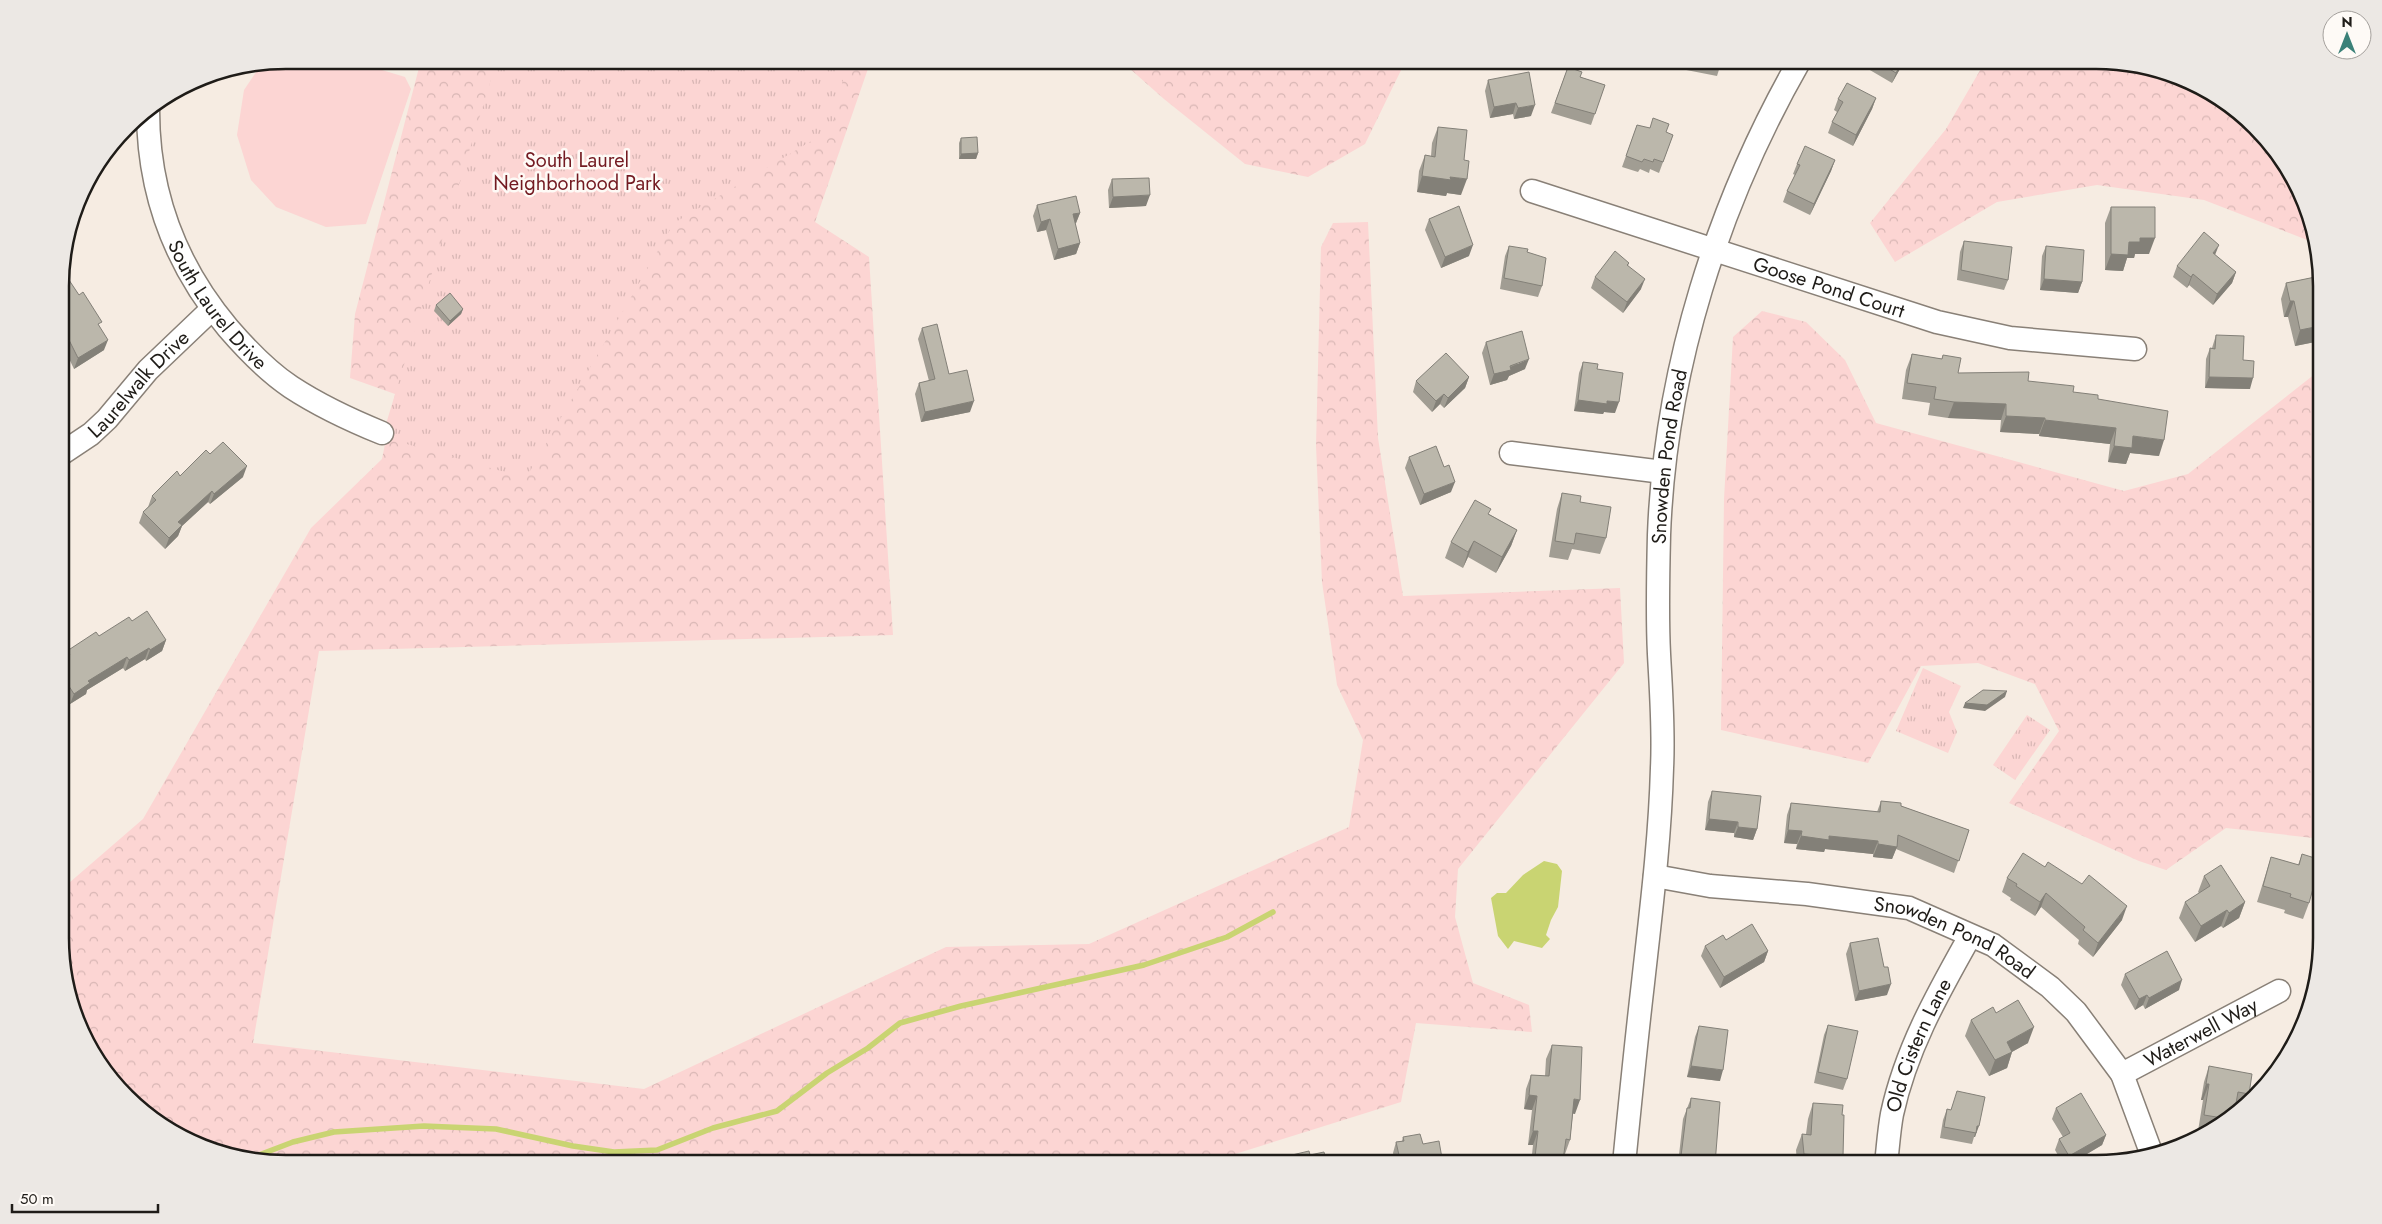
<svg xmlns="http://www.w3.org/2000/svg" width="2382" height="1224" viewBox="0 0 2382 1224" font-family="Jost,sans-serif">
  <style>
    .grass { fill: #fcd5d3 }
    .forest { fill: url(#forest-crowns) }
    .park { fill: url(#park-tufts) }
    .water { fill: #c9d472 }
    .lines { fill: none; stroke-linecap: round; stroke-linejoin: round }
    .stream { stroke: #c9d472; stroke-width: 5.5 }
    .street-casing { stroke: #898077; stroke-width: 25 }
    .street { stroke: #fff; stroke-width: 22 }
    .wall { fill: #a19d93 }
    .shaded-wall { fill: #838078 }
    .building { fill: #bbb7ab; stroke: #838078 }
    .labels { text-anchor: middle; stroke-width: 5; stroke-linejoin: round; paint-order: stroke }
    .park-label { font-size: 20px; fill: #731a21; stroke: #fefaf6 }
    .street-label { font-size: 20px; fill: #1f1c18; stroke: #fefaf6 }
    .rim { fill: none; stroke: #1f1c18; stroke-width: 2.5 }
  </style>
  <defs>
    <pattern id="forest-crowns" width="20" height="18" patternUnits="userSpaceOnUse" patternTransform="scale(1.25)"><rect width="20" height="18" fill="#fcd5d3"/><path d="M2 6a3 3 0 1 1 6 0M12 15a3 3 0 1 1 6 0" fill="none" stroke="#d8b6b4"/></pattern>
    <pattern id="park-tufts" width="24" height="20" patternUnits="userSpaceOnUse" patternTransform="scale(1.25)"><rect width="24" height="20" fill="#fcd5d3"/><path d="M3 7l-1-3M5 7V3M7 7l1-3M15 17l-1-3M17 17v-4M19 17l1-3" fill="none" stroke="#d8b6b4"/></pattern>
  </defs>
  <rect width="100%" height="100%" fill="#f6ece2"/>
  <path class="grass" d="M286 60H349L405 77 411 89 366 224 326 227 276 207 251 180 237 135 244 90 261 65Z"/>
  <path class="forest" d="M421 60H871L815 222 869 257 893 635 319 651 253 1043 644 1089 946 947 1089 944 1349 827 1363 740 1337 685 1322 582 1316 446 1321 247 1333 223 1368 222 1378 438 1403 596 1620 588 1624 663 1458 869 1455 917 1473 983 1529 1005 1532 1032 1416 1023 1401 1102 1203 1164H286L186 1141 107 1075 77 1024 62 968V889L143 819 311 528 382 459 395 394 350 378 355 314Z
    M1120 60H1406L1365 144 1308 177 1245 164 1164 99Z
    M1986 60H2096L2189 82 2208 98 2245 116 2284 160 2315 243 2204 200 2097 185 1997 202 1895 262 1870 223 1946 129Z
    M1762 311 1806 322 1845 360 1876 423 2124 491 2188 474 2320 370 2322 839 2226 828 2166 870 2139 861 2009 803 2059 731 2035 684 1978 663 1921 666 1868 763 1721 730 1724 499 1733 337Z"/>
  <path class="park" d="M497 60H847L833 128 674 223 526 478 382 437Z
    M1923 668 1961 686 1949 712 1957 732 1948 753 1896 731Z
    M2027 715 2050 730 2015 780 1993 765Z"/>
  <path class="water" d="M1544 861 1557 864 1562 871 1558 907 1551 920 1546 935 1550 939 1542 948 1514 941 1508 949 1498 936 1491 898 1497 893H1506L1523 875Z"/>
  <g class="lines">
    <path class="stream" d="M254 1157 293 1142 334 1132 424 1126 496 1129 573 1146 614 1152 657 1150 713 1128 777 1111 827 1073 868 1048 900 1023 961 1006 1144 965 1227 937 1273 912"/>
    <g class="street-casing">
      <g id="street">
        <path id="s1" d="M148 110C148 193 175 265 228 328 247 350 267 371 291 387 320 406 350 420 382 433"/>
        <path id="s2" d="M1532 191 1937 322 2010 338 2135 349"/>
        <path d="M1511 453 1663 472"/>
        <path id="s3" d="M61 454 91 434 107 419 148 370 212 309"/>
        <path id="s4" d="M1655 876 1710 886 1807 894 1909 908 1993 945 2050 987 2076 1012 2122 1074 2152 1155"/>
        <path id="s5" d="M2122 1074 2279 991"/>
        <path id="s6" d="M1624 1164C1630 1103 1636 1043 1643 983 1651 911 1660 840 1662 768 1664 730 1661 692 1659 654 1657 615 1658 575 1659 535 1665 370 1718 203 1800 60"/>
        <path id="s7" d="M1886 1164C1888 1147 1889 1130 1892 1114 1906 1049 1938 993 1970 936"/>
      </g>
    </g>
    <use href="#street" class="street"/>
  </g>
  <path class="wall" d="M1678 60H1722L1717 76 1676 68Z
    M1865 60H1905L1892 83 1863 66Z
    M1568 67 1580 77 1605 85 1591 125 1551 113Z
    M1488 80 1531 116 1514 119 1513 114 1490 118 1485 91Z
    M1876 98 1872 109 1853 146 1828 133 1832 122 1837 112 1834 110 1838 99Z
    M1637 125 1673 135 1659 173 1650 169 1649 173 1640 169 1638 172 1622 167Z
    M1438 127 1461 195 1447 193 1446 196 1417 192 1419 171 1425 155 1431 156 1432 143Z
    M961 138 978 153 976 159H959V143Z
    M1835 160 1831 171 1810 215 1783 202 1787 191 1795 175 1793 174 1797 164Z
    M1112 179 1146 206 1109 208 1108 190Z
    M1037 205 1080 213 1076 223 1075 224 1080 243 1076 254 1054 260 1046 230 1037 232 1033 216Z
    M2111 207 2149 254H2135L2134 258H2127L2123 271 2105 270V223Z
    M1429 219 1469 256 1441 268 1425 230Z
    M1964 241 2008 280 2004 290 1957 280 1960 252Z
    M1509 246 1527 252 1542 286 1538 297 1500 289 1505 256Z
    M2046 246 2082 282 2078 293 2040 290 2042 256Z
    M2215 255 2236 272 2232 283 2213 305 2189 285 2187 288 2173 277 2177 266Z
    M1629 263 1628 266 1641 289 1623 313 1591 288 1595 277Z
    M61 271 100 327 104 350 74 369 61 342Z
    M2320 276V341L2295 346 2288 317H2284L2281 299 2286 283Z
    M436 305 463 309 461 314 448 326 434 311Z
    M922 328 949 374 970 412 921 422 915 394 919 383 929 381 918 339Z
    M2216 335 2243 360 2250 389 2205 388 2206 359 2210 348H2212Z
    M1486 342 1525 369 1509 376 1507 380 1490 385 1482 353Z
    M1912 354 1942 359 1943 355 1958 373 2028 381 2098 399 2159 456 2130 453 2126 464 2108 462 2110 444 2039 436V434L2000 432 2001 420 1948 418 1928 415 1930 403 1902 399 1906 370Z
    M1583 362 1597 369 1615 413 1604 412 1603 414 1574 411 1579 373Z
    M1469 377 1465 388 1444 408 1440 404 1432 412 1413 392 1416 381Z
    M210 454 243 477 210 504 208 502 182 526 178 536 165 549 139 523 143 512 148 507 152 496Z
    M1409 457 1451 492 1420 505 1405 468Z
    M1562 493 1580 502 1606 538 1600 554 1572 549 1568 560 1549 557 1557 509Z
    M1489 514 1517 530 1511 546 1496 573 1468 557 1463 568 1445 558 1451 542Z
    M132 621 166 640 162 651 146 661 145 659 125 671 123 668 87 690 86 694 70 704 61 691V661L64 659 67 651Z
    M1712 791 1757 829 1753 840 1734 837V833L1705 830 1708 802Z
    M1881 801 1901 806 1969 830 1954 873 1896 849 1892 859 1873 857V854L1825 849 1824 852 1796 849 1797 844 1784 843 1787 815 1791 803 1877 812Z
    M2302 854 2309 903 2303 919 2284 913 2285 910 2257 902 2271 857 2298 865Z
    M2204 876 2245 902 2239 918 2223 928 2221 926 2195 942 2179 918 2185 902 2199 893 2198 892Z
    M2007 878 2122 920 2093 957 2078 944 2079 940 2041 907 2035 916 2010 900 2011 898 2002 892Z
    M1726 940 1768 951 1764 962 1720 988 1701 956 1705 946Z
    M1850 943 1887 995 1855 1001 1846 954Z
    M2125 974 2179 990 2145 1009 2143 1005 2135 1010 2121 985Z
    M1996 1013 2028 1043 2012 1052 2007 1068 1989 1076 1965 1036 1971 1020Z
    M1828 1025 1847 1079 1843 1090 1814 1083 1824 1035Z
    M1699 1026 1720 1081 1687 1077 1695 1037Z
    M1552 1045 1575 1114 1573 1113 1570 1140 1565 1154H1564L1562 1164H1531L1533 1145H1528L1532 1110 1524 1109 1526 1089 1531 1075 1545 1076 1546 1059Z
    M2209 1066 2249 1094 2244 1106 2240 1109 2235 1108 2234 1115 2222 1126 2208 1132 2198 1131 2203 1100H2201L2204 1082Z
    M1985 1097 1975 1137H1974L1972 1144 1940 1138 1943 1120 1947 1109 1951 1110Z
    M1691 1098 1715 1164H1678L1683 1119Z
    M1813 1103 1840 1164H1797L1796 1150 1802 1134H1806L1808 1119Z
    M2056 1108 2106 1135 2102 1145 2070 1164H2063L2055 1150 2059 1139 2063 1137 2052 1119Z
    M1403 1137 1423 1144 1443 1164H1395L1393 1153 1396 1142 1402 1141Z
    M1292 1155H1310L1327 1164H1289Z"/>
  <path class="shaded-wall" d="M1903 60H1905L1892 83 1896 73Z
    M1876 98 1872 109 1853 146 1856 135Z
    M1516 103 1513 114 1490 118 1494 107Z
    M1535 105 1531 116 1514 119 1518 108Z
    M978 153 976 159H959L961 154Z
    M1835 160 1831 171 1810 215 1814 204Z
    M1422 176 1450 177 1467 179 1461 195 1447 193 1446 196 1417 192Z
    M1150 195 1146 206 1109 208 1113 197Z
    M1080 213 1076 223 1069 225 1073 214Z
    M1050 219 1046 230 1037 232 1041 222Z
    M2140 238H2155L2149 254H2135L2134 258H2127L2123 271 2105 270 2111 254 2129 242Z
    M1080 243 1076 254 1054 260 1058 249Z
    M1473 245 1469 256 1441 268 1445 257Z
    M2219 245 2215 255 2213 253Z
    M2236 272 2232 283 2213 305 2217 294Z
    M2193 274 2189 285 2187 288 2191 277Z
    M1645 279 1641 289 1623 313 1627 302Z
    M2044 279 2082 282 2078 293 2040 290Z
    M2290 301H2294L2288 317H2284Z
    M463 309 461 314 448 326 450 321Z
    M2320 326V341L2295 346 2300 330Z
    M108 340 104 350 74 369 78 358Z
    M1529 359 1525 369 1509 376 1507 380 1490 385 1494 374Z
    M1469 377 1465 388 1444 408 1448 398Z
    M2209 377 2253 378 2250 389 2205 388Z
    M1444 394 1440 404 1432 412 1436 401Z
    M1578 400 1607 401 1619 402 1615 413 1604 412 1603 414 1574 411Z
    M974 401 970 412 921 422 925 412Z
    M1954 402 2006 404 2001 420 1948 418Z
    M2006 416 2045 418 2039 434 2000 432Z
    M2045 420 2116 428 2110 444 2039 436Z
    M2133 436 2164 440 2159 456 2130 453 2126 464 2108 462 2114 446Z
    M247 466 243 477 210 504 214 494Z
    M1455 482 1451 492 1420 505 1424 494Z
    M212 491 208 502 182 526 178 536 165 549 169 538 178 522Z
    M1517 530 1511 546 1496 573 1502 557Z
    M1474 541 1468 557 1463 568 1468 552Z
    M166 640 162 651 146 661 150 650Z
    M149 648 145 659 125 671 129 660Z
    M127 657 123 668 87 690 86 694 70 704 74 694 88 681Z
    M2007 691 2005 697 1985 711 1963 708 1965 703Z
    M1709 819 1738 822 1734 833 1705 830Z
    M1738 827 1757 829 1753 840 1734 837Z
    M1788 830 1802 831 1797 844 1784 843Z
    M1801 836H1829L1878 841 1873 854 1825 849 1824 852 1796 849Z
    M1878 844 1897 847 1892 859 1873 857Z
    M2046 893 2041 907 2035 916 2040 902Z
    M2245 902 2239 918 2223 928 2229 913Z
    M2127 906 2122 920 2093 957 2098 943Z
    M2227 910 2221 926 2195 942 2201 926Z
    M1768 951 1764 962 1720 988 1724 977Z
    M2182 980 2179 990 2145 1009 2149 998Z
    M1891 984 1887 995 1855 1001 1859 991Z
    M2147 995 2143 1005 2135 1010 2139 999Z
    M2034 1027 2028 1043 2008 1054 2012 1052 2007 1068 1989 1076 1995 1060 2007 1042Z
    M1691 1066 1723 1070 1720 1081 1687 1077Z
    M2206 1084H2209L2203 1100H2201Z
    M1529 1095 1537 1096 1532 1110 1524 1109Z
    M1574 1099 1580 1100 1575 1114 1569 1113Z
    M1977 1126H1979L1975 1137H1974Z
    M1533 1131H1538L1533 1145H1528Z
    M2106 1135 2102 1145 2070 1164H2066L2069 1156Z
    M1804 1154 1843 1157 1840 1164H1800Z
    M1535 1157 1563 1160 1562 1164H1533Z"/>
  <path class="building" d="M1692 60H1722L1721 66Z
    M1875 60H1903L1896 73Z
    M1568 67 1582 72 1580 77 1605 85 1595 114 1555 103Z
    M1529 72 1535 105 1518 108 1516 103 1494 107 1488 80Z
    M1847 83 1876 98 1856 135 1832 122 1843 102 1838 99Z
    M1653 118 1669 124 1666 132 1673 135 1663 162 1654 159 1653 162 1644 159 1642 162 1626 156 1637 125 1650 128Z
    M1438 127 1467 130 1464 160 1469 161 1467 179 1450 177 1451 180 1422 176 1425 155 1435 157Z
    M977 137 978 153 961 154V138Z
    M1805 146 1835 160 1814 204 1787 191 1800 165 1797 164Z
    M1149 178 1150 195 1113 197 1112 179Z
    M1076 196 1080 213 1073 214 1080 243 1058 249 1050 219 1041 222 1037 205Z
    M1459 206 1473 245 1445 257 1429 219Z
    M2111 207H2155V238H2140V242H2129L2128 255 2111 254Z
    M2204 232 2219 245 2213 253 2236 272 2217 294 2193 274 2191 277 2177 266Z
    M1964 241 2012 247 2008 280 1961 270Z
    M1509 246 1528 249 1527 252 1546 258 1542 286 1504 278Z
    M2046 246 2084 250 2082 282 2044 279Z
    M1615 251 1629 263 1627 265 1645 279 1627 302 1595 277Z
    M61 268 79 295 83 292 102 322 98 324 108 340 78 358 61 324Z
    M2320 276V326L2300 330 2294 301H2290L2286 283Z
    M450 293 463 309 450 321 436 305Z
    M937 324 949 374 967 370 974 401 925 412 919 383 935 379 922 328Z
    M1522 331 1529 359 1510 366 1511 370 1494 374 1486 342Z
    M2216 335 2244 336 2243 360 2254 361 2253 378 2209 377 2210 348 2215 349Z
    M1446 353 1469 377 1448 398 1444 394 1436 401 1416 381Z
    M1912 354 1942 359 1943 355 1961 358 1958 373 2029 372 2028 381 2074 386 2073 392 2098 395V399L2168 411 2164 440 2133 436 2132 448 2114 446 2116 428 2045 420V418L2006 416V404L1954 402 1934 399 1936 387 1907 383Z
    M1583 362 1598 364 1597 369 1623 373 1619 402 1607 401V404L1578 400Z
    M223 442 247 466 214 494 212 491 178 522 182 525 169 538 143 512 156 500 152 496 177 471 180 476 206 450 210 454Z
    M1436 446 1444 467 1449 465 1455 482 1424 494 1409 457Z
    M1562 493 1581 496 1580 502 1611 507 1606 538 1576 533 1574 544 1555 541Z
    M1475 500 1491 509 1488 514 1517 530 1502 557 1474 541 1468 552 1451 542Z
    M147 611 166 640 150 650 149 648 129 660 127 657 88 681 90 683 74 694 61 674V661L70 655 67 651 96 632 99 636 129 617 132 621Z
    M1983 690 2007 691 1987 705 1965 703Z
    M1712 791 1761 796 1757 829 1738 827V822L1709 819Z
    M1881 801 1901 803V806L1969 830 1959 861 1898 835 1897 847 1878 844V841L1829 836V840L1801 836 1802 831 1788 830 1791 803 1880 812Z
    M2023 853 2045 867 2048 862 2082 884 2089 875 2127 906 2098 943 2083 930 2085 927 2046 893 2040 902 2016 886 2017 884 2007 878Z
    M2302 854 2321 860 2309 903 2290 897 2291 894 2263 886 2271 857 2299 865Z
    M2221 865 2245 902 2229 913 2227 910 2201 926 2185 902 2210 886 2204 876Z
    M1752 924 1768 951 1724 977 1705 946 1723 935 1726 940Z
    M1878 938 1884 967H1888L1891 984 1859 991 1850 943Z
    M2167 951 2182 980 2149 998 2147 995 2139 999 2125 974Z
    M2018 1000 2034 1027 2007 1042 2012 1052 1995 1060 1971 1020 1993 1007 1996 1013Z
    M1828 1025 1858 1031 1847 1079 1818 1072Z
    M1699 1026 1728 1030 1723 1070 1691 1066Z
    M1552 1045 1582 1047 1580 1100 1574 1099 1570 1140 1566 1139 1563 1160 1535 1157 1538 1131H1533L1537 1096 1529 1095 1531 1075 1549 1076Z
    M2209 1066 2252 1074 2249 1094 2238 1092 2234 1115 2229 1119 2204 1115 2209 1084H2206Z
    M1957 1091 1985 1097 1979 1126H1977L1976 1133 1944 1127 1947 1109 1951 1110Z
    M2081 1093 2106 1135 2069 1156 2059 1139 2070 1133 2056 1108Z
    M1691 1098 1720 1102 1715 1164H1680L1687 1108H1690Z
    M1813 1103 1843 1105 1842 1115H1844L1843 1157 1804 1154 1802 1134 1811 1135Z
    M1420 1134 1423 1144 1439 1141 1443 1164H1401L1396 1142 1404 1141 1403 1137Z
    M1309 1151 1310 1155 1324 1152 1327 1164H1294L1292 1155Z
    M1972 1159V1164H1945V1160Z"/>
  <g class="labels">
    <g class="park-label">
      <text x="577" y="167">South Laurel<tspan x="577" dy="23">Neighborhood Park</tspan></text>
    </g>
    <g class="street-label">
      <text dy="7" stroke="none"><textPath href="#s2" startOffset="312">Goose Pond Court</textPath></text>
      <text dy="7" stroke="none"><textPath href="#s1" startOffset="212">South Laurel Drive</textPath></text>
      <text dy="7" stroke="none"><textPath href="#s3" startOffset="105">Laurelwalk Drive</textPath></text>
      <text dy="7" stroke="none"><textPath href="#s6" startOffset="710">Snowden Pond Road</textPath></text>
      <text dy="7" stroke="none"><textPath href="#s4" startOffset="309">Snowden Pond Road</textPath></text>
      <text dy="7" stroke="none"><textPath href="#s5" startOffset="89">Waterwell Way</textPath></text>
      <text dy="7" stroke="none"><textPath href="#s7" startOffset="124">Old Cistern Lane</textPath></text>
    </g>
  </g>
  <path d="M0 0H2382V1224H0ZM286 69H2096A217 217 0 0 1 2313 286V938A217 217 0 0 1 2096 1155H286A217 217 0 0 1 69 938V286A217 217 0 0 1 286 69Z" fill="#ece8e4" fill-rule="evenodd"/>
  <path class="rim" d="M286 69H2096A217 217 0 0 1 2313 286V938A217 217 0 0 1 2096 1155H286A217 217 0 0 1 69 938V286A217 217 0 0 1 286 69Z"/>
  <g transform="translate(2347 35)"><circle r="24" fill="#fefaf6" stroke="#a5a19d"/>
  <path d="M0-4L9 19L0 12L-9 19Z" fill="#3b8178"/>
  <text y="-8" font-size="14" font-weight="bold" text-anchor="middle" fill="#1f1c18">N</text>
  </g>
  <path d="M12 1204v8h146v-8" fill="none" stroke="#1f1c18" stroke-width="2.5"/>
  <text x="20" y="1204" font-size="15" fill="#1f1c18" stroke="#fefaf6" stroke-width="4" paint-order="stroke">50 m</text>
</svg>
